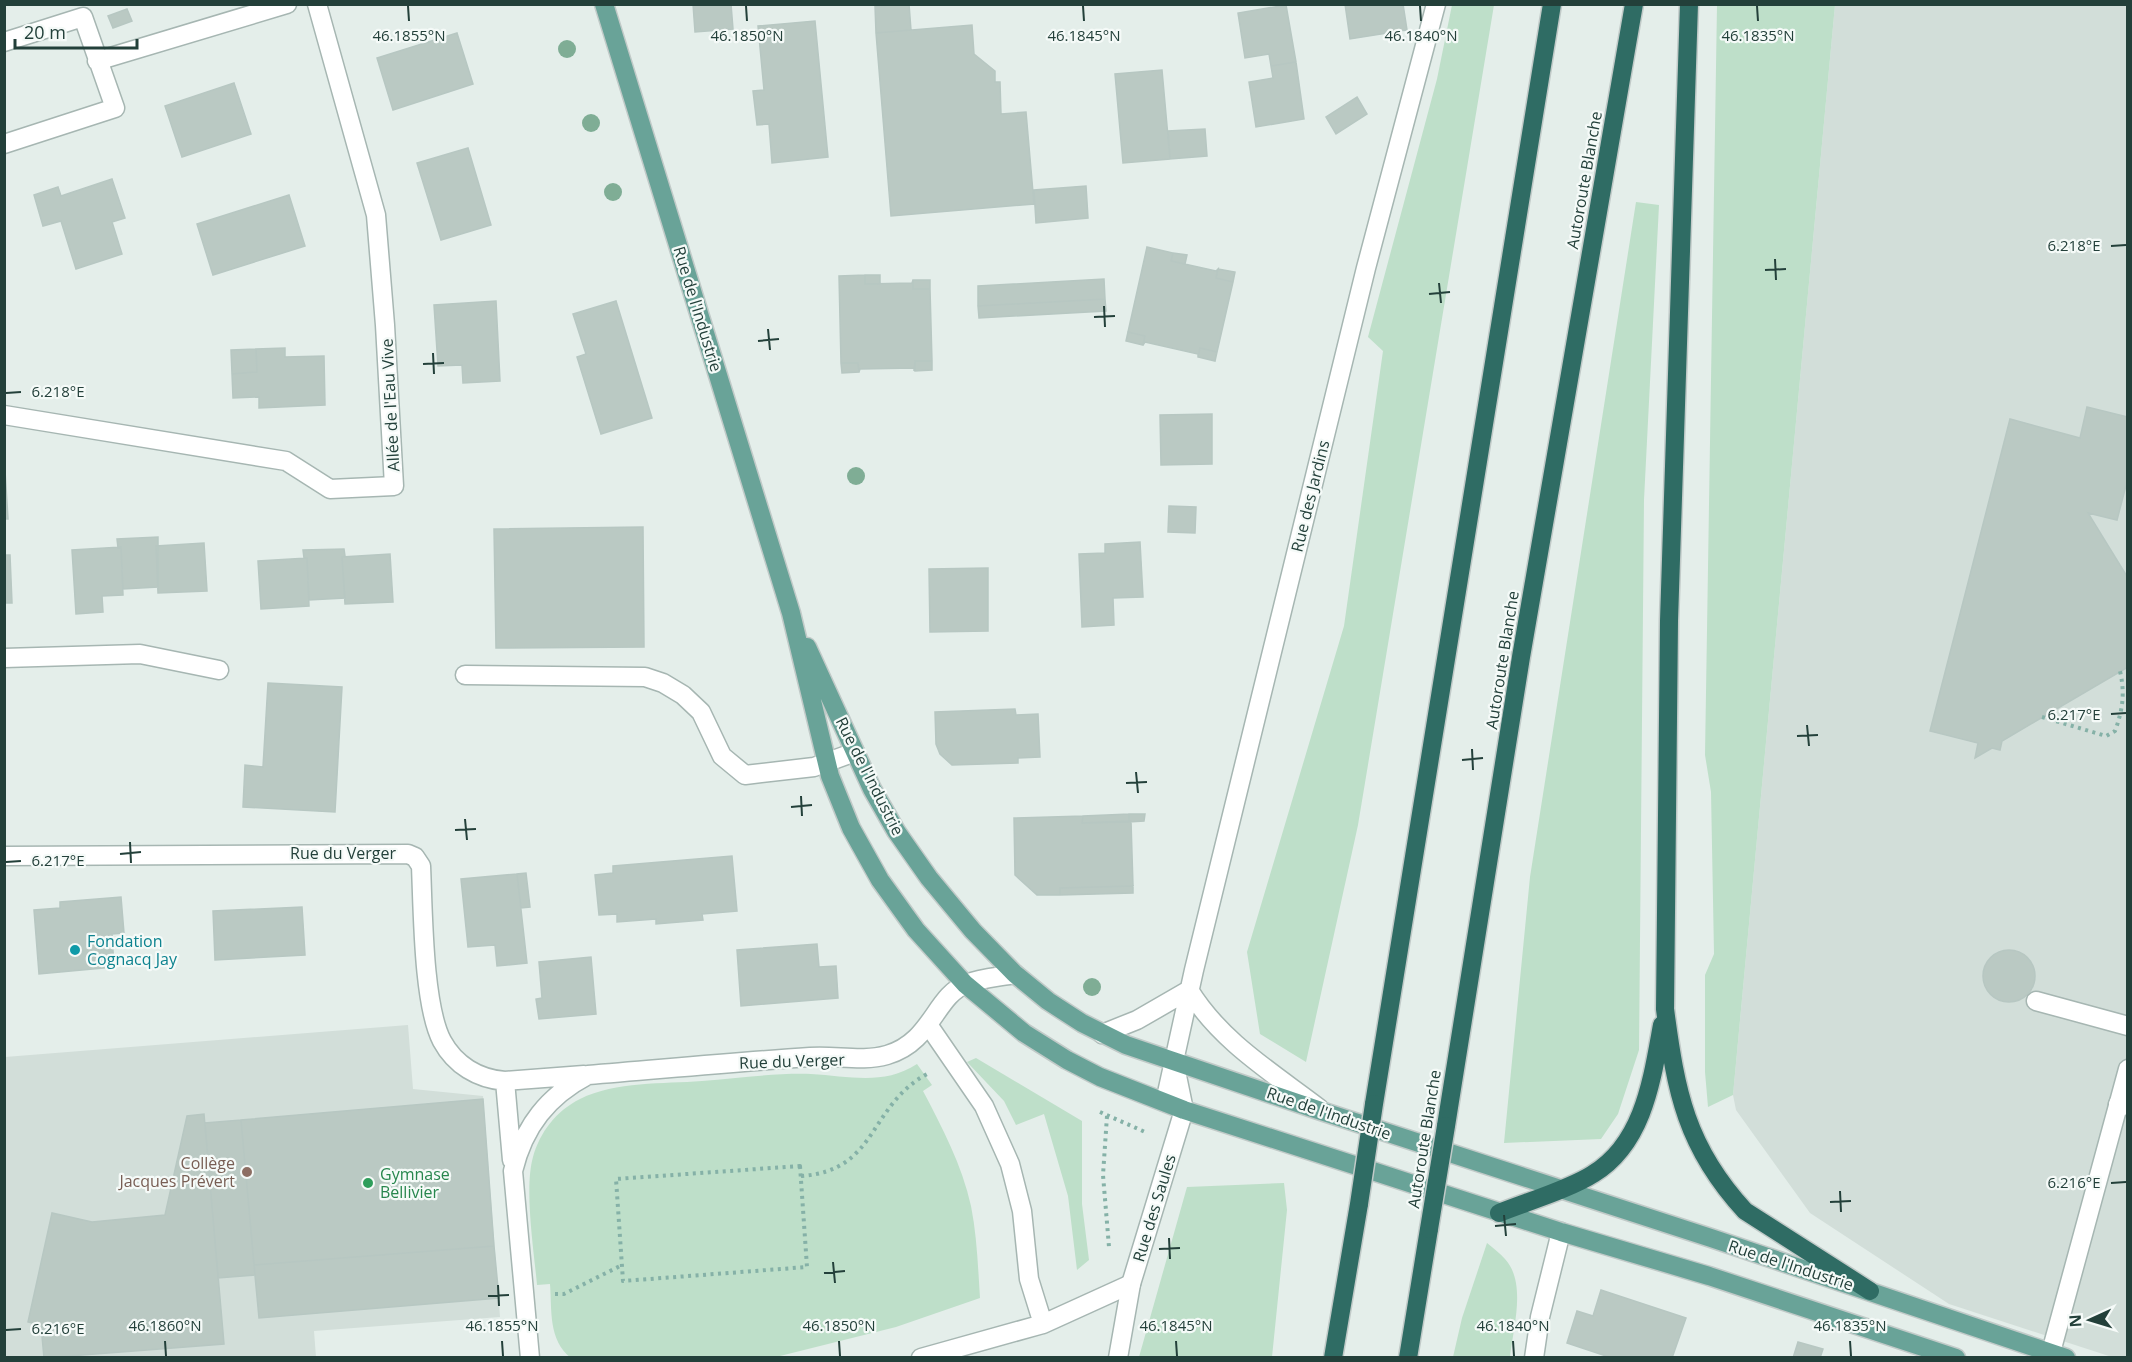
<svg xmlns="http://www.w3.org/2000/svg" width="2132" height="1362" viewBox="0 0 2132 1362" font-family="'Open Sans',sans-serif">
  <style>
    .built { fill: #d2ded9 }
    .green { fill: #bedfc9 }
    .building { fill: #bac9c3; stroke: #b7c7c2; stroke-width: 1.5 }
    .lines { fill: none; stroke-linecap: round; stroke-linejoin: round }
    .service-casing { stroke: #a6b6b2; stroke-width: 21 }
    .pedestrian-casing { stroke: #a6b6b2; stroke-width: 21 }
    .minor-casing { stroke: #a6b6b2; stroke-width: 21 }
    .primary-casing { stroke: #c1cac8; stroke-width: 21 }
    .motorway-casing { stroke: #c1cac8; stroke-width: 21 }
    .path { stroke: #85b1a7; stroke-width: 4; stroke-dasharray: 3 4.5; stroke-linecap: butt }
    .service { stroke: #fff; stroke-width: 18 }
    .pedestrian { stroke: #fff; stroke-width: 18 }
    .minor { stroke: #fff; stroke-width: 18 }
    .primary { stroke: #69a398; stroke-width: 18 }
    .motorway { stroke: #2f6c64; stroke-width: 18 }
    .motorway-bridge-casing { stroke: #c1cac8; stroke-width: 21; stroke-linecap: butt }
    .motorway-bridge { stroke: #2f6c64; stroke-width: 18 }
    .tree { fill: #7fad95 }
    .ticks { fill: none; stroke: #23403a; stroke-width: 2 }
    .culture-dot { fill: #0f9aa8; stroke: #f5faf8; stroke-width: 2 }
    .education-dot { fill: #8d6e63; stroke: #f5faf8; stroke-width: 2 }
    .leisure-dot { fill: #2e9e5b; stroke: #f5faf8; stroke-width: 2 }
    .labels { text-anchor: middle; stroke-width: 4.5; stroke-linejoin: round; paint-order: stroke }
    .street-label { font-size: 16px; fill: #23403a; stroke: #f5faf8 }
    .culture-label { font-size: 16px; fill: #0d838f; stroke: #f5faf8; text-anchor: start }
    .education-label { font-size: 16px; fill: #785e54; stroke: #f5faf8; text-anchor: end }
    .leisure-label { font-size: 16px; fill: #27864d; stroke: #f5faf8; text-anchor: start }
    .ticks-label { font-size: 15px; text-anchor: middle; fill: #23403a; stroke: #f5faf8; stroke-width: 4.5; stroke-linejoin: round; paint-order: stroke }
  </style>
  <rect width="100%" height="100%" fill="#e4eeea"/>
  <path class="built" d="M1835 5H2127V1357H2112L1949 1304 1810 1213 1736 1110 1733 1095Z
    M408 1025 413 1089 483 1096 500 1317 314 1331 316 1357 5 1358V1057Z"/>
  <path class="green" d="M1452 5H1494L1358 825 1306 1062 1260 1034 1247 952 1344 626 1383 351 1368 337 1437 79Z
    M1717 5H1835L1733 1095 1708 1107 1705 1072V975L1714 954 1711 792 1705 755Z
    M1636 202 1659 205 1644 500 1639 1050 1618 1114 1601 1139 1504 1143 1530 877Z
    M976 1058 1082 1121V1204L1089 1260 1077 1270 1068 1196 1044 1114 1016 1125 1004 1101 967 1062Z
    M917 1064 932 1085 923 1091C942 1127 962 1165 971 1206 977 1236 978 1268 980 1298L896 1327 776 1357 571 1358C548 1340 552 1310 550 1284L537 1285C534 1251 524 1189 533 1157 540 1132 556 1111 580 1099 616 1081 663 1084 702 1081 738 1078 775 1073 811 1074 849 1076 883 1086 917 1064Z
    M1284 1183 1287 1210 1272 1357H1139L1187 1187Z
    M1487 1243C1493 1248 1500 1253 1505 1259 1527 1283 1513 1328 1510 1357H1453L1462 1318Z"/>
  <path class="building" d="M693 4H731L733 29 695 32Z
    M909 4 911 30 876 33 875 6Z
    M1345 4H1403L1407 30 1350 39Z
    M1286 5 1296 62 1271 66 1269 54 1245 58 1238 13Z
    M127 9 132 21 113 28 108 16Z
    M815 21 828 157 772 163 769 124 757 125 753 91 764 90 758 26Z
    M972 25 974 54 995 71V82H1000L1001 114 1026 112 1034 204 891 216 876 33Z
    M457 33 473 84 393 110 377 58Z
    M1296 62 1304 119 1256 127 1249 82 1273 78 1271 66Z
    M1162 70 1170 159 1123 163 1115 74Z
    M234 83 251 134 182 157 165 106Z
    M1357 97 1367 114 1336 134 1326 117Z
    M1205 129 1207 156 1170 159 1168 131Z
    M468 148 491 225 441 240 417 163Z
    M112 179 125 218 112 222 122 254 76 269 61 221 43 226 34 195 58 187 61 196Z
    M1086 186 1088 218 1036 223 1034 190Z
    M289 195 305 246 213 275 197 224Z
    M1147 247 1173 253 1171 261 1216 271 1218 269 1216 278 1233 282 1217 352 1200 348 1198 357V354L1145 342 1143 345 1145 336 1128 332Z
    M1173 253 1187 255 1185 264 1171 261Z
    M1218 269 1235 272 1233 282 1216 278Z
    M865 275V284L912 283 913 280V289H930L932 361H915L914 371V368L860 369 859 372 858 363H841L839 276Z
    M865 275H880V284H865Z
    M1104 279 1105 299 978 306V286Z
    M913 280H930V289H913Z
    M1105 299 1106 311 979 318 978 306Z
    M496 301 500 381 463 383 462 365 438 366 434 305Z
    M616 301 652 418 601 434 577 357 586 354 573 314Z
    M1128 332 1145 336 1143 345 1126 341Z
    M285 348V357L324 356 325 405 259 408V397L233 398 232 374 257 372 256 349Z
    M1200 348 1217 352 1215 361 1198 357Z
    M256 349 257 372 232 374 231 350Z
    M915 361H932V370L915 371Z
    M841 363H858L859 372 842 373Z
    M2087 407 2128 417V478L2117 520 2088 513 2128 578V667L2002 741 2000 750 1992 748 1975 758 1978 743 1930 731 2010 419 2080 438Z
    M1212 414V464L1161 465 1160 415Z
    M4 471H5L8 519H4Z
    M1169 506 1196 507 1195 533 1168 532Z
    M643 527 644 647 496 648 494 529Z
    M158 537V587L123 589 121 547 118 548 117 539Z
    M1140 542 1143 597 1113 598 1114 625 1082 627 1079 554 1105 553V544Z
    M204 543 207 591 158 593 156 546Z
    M121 547 123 595 102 596 103 612 76 614 72 550Z
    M344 549 345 556 342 557 345 598 309 600 307 558H304L303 550Z
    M390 554 393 602 345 604 342 557Z
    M4 555H10L12 603H4Z
    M307 558 309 606 261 609 258 561Z
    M988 568V631L930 632 929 569Z
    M268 683 342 687 335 812 243 807 245 765 263 767Z
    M1015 709 1016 715 1038 714 1040 757 1018 758V763L952 765 940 754 936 744 935 712Z
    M1129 814V822L1082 823 1083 816Z
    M1129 814H1145L1144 821 1129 822Z
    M1083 816 1082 823 1131 821 1133 886 1060 888V895H1037L1015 875 1014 818Z
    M732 856 737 911 702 914 703 920 656 924V919L617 922V914L599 915 595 875 613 873V866Z
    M526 873 530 907 521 908 517 874Z
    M517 874 527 963 497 966 495 945 468 947 461 879Z
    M1133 886V893L1060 895V888Z
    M121 897 124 933 112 934 114 967 39 974 34 910 60 908V902Z
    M302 907 305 955 215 960 213 911Z
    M817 944 819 967 836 966 838 998 741 1006 737 950Z
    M1983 976a26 26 0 1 1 52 0a26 26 0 1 1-52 0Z
    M591 957 596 1014 539 1019 536 999 542 998 539 962Z
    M483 1099 494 1246 254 1265 241 1120Z
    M204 1114 224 1344 44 1358 41 1325 28 1322 52 1213 92 1222 165 1215 187 1116Z
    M241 1120 255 1275 218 1278 205 1123Z
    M494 1246 499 1298 259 1318 254 1265Z
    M1601 1290 1686 1318 1672 1358H1612L1567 1343 1577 1311 1593 1316Z
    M1798 1342 1823 1349 1820 1358H1793Z"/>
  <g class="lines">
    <g class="service-casing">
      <path id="service" d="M4 658 140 654 219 670
        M465 675 645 677 663 683 683 695 701 712 722 756 745 775 814 767 855 752
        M2036 1001 2128 1026
        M929 1026 984 1106 1010 1164 1022 1211 1029 1279 1043 1324
        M2051 1352 2128 1069
        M921 1358 1043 1324 1131 1284"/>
    </g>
    <g class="pedestrian-casing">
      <path id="pedestrian" d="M2118 1104 2128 1106"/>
    </g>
    <g class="minor-casing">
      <path id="minor" d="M4 42 83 17 115 108 4 144
        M97 61 287 4
        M4 415 286 461 330 489 394 486 385 325 376 215 317 4
        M4 856 408 854 415 857 421 866C423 910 423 1005 442 1041 455 1065 478 1079 505 1081
        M1102 1034 1137 1020 1189 990C1220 1041 1273 1073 1320 1109
        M1165 1102 1194 970 1366 268 1436 4
        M512 1160 505 1081 584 1075
        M530 1358 513 1171C524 1126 548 1096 588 1075 662 1069 736 1062 810 1057 836 1055 862 1062 887 1055 932 1042 935 996 966 984 981 978 1000 977 1015 974
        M1118 1358 1131 1284 1184 1110 1175 1066
        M1534 1358 1540 1317 1561 1232"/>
    </g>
    <g class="primary-casing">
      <path id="primary" d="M604 4 791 613 830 776 851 828 880 880 916 930 965 984 1024 1033 1067 1060 1100 1077 1184 1110 1561 1232 1709 1276 1956 1358
        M807 647 872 789 896 831 929 878 973 931 1015 974 1048 1001 1082 1023 1126 1045 1324 1112 1711 1238 2066 1358"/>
    </g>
    <g class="motorway-casing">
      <path id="motorway" d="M1689 4 1669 621 1665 1009C1676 1092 1686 1147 1745 1211L1870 1291
        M1374 1104 1552 4
        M1446 1126 1521 657 1634 4
        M1499 1213C1526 1202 1570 1189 1593 1174 1644 1143 1652 1079 1662 1025
        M1333 1358 1359 1204
        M1408 1358 1429 1229"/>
    </g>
    <path class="path" d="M2042 717 2106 736 2115 731C2123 709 2125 693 2120 671
      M1100 1112 1145 1132
      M1107 1116 1103 1175 1109 1247
      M800 1166 807 1267 623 1281 616 1179Z
      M801 1176C878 1171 868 1106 927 1074
      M555 1294H564L622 1265"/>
    <use href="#service" class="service"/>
    <use href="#pedestrian" class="pedestrian"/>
    <use href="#minor" class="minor"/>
    <use href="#primary" class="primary"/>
    <use href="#motorway" class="motorway"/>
    <g class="motorway-bridge-casing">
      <path id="motorway-bridge" d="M1359 1204 1374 1104
        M1429 1229 1446 1126"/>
    </g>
    <use href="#motorway-bridge" class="motorway-bridge"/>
  </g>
  <g class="tree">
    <circle cx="567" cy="49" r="9"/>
    <circle cx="591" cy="123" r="9"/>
    <circle cx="613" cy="192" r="9"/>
    <circle cx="856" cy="476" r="9"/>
    <circle cx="1092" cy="987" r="9"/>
  </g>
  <path class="ticks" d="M408 6 409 21M746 6 747 21M1083 6 1084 21M1420 6 1421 21M1757 6 1758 21M2111 246 2126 245M1775 259 1776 280M1765 270 1786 269M1439 283 1441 303M1429 294 1450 292M1104 306 1105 327M1094 317 1115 316M768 329 770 350M758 341 779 339M433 353 434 374M423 364 444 363M6 393 21 392M2111 714 2126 713M1807 725 1809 746M1797 736 1818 735M1472 749 1473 770M1462 760 1483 758M1136 772 1138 793M1126 783 1147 782M801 796 802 816M791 807 812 805M465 819 467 840M455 830 476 829M130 842 131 863M120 854 141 852M6 862 21 861M2111 1183 2126 1182M1840 1191 1841 1212M1830 1202 1851 1201M1504 1215 1506 1236M1495 1226 1516 1224M1169 1238 1170 1259M1159 1249 1180 1248M833 1262 835 1283M824 1273 845 1271M498 1285 499 1306M488 1296 509 1295M6 1330 21 1329M165 1341 166 1356M502 1341 503 1356M839 1341 840 1356M1176 1341 1177 1356M1513 1341 1514 1356M1850 1341 1851 1356"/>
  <circle class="culture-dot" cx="75" cy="950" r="6"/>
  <circle class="education-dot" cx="247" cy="1172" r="6"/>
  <circle class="leisure-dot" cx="368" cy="1183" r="6"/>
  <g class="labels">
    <g class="street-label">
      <text transform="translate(1584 180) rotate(-80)" y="6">Autoroute Blanche</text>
      <text transform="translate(698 309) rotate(73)" y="6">Rue de l'Industrie</text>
      <text transform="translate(390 405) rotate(-93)" y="6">Allée de l'Eau Vive</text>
      <text transform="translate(1310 496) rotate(-76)" y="6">Rue des Jardins</text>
      <text transform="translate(1502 660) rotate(-81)" y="6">Autoroute Blanche</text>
      <text transform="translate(870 776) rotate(63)" y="6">Rue de l'Industrie</text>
      <text x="343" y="859">Rue du Verger</text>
      <text transform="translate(792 1061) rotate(-2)" y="6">Rue du Verger</text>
      <text transform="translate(1329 1113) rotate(19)" y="6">Rue de l'Industrie</text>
      <text transform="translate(1424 1139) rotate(-81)" y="6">Autoroute Blanche</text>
      <text transform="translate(1154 1208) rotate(-73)" y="6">Rue des Saules</text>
      <text transform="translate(1791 1265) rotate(18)" y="6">Rue de l'Industrie</text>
    </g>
    <g class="culture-label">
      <text x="87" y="947">Fondation<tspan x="87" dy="18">Cognacq Jay</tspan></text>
    </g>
    <g class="education-label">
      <text x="235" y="1169">Collège<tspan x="235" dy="18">Jacques Prévert</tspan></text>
    </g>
    <g class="leisure-label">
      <text x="380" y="1180">Gymnase<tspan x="380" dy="18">Bellivier</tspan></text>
    </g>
  </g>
  <g class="ticks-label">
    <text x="409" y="41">46.1855°N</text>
    <text x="747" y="41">46.1850°N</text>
    <text x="1084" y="41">46.1845°N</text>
    <text x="1421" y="41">46.1840°N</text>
    <text x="1758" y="41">46.1835°N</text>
    <text x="2074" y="251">6.218°E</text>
    <text x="58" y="397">6.218°E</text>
    <text x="2074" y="720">6.217°E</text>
    <text x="58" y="866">6.217°E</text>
    <text x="2074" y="1188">6.216°E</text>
    <text x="165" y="1331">46.1860°N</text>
    <text x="502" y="1331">46.1855°N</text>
    <text x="839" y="1331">46.1850°N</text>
    <text x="1176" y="1331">46.1845°N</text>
    <text x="1513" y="1331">46.1840°N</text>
    <text x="1850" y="1331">46.1835°N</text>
    <text x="58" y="1334">6.216°E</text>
  </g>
  <rect width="2132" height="1362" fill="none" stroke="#23403a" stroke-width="12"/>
  <g transform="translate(2090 1320) rotate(266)" stroke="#f5faf8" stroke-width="4.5" paint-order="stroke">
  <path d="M0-4.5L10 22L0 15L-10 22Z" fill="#23403a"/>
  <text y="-9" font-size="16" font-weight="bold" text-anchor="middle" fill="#23403a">N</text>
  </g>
  <path d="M15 39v9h122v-9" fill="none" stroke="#23403a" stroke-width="3"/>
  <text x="24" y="39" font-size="18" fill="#23403a" stroke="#f5faf8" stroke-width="4.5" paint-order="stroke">20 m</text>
</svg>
